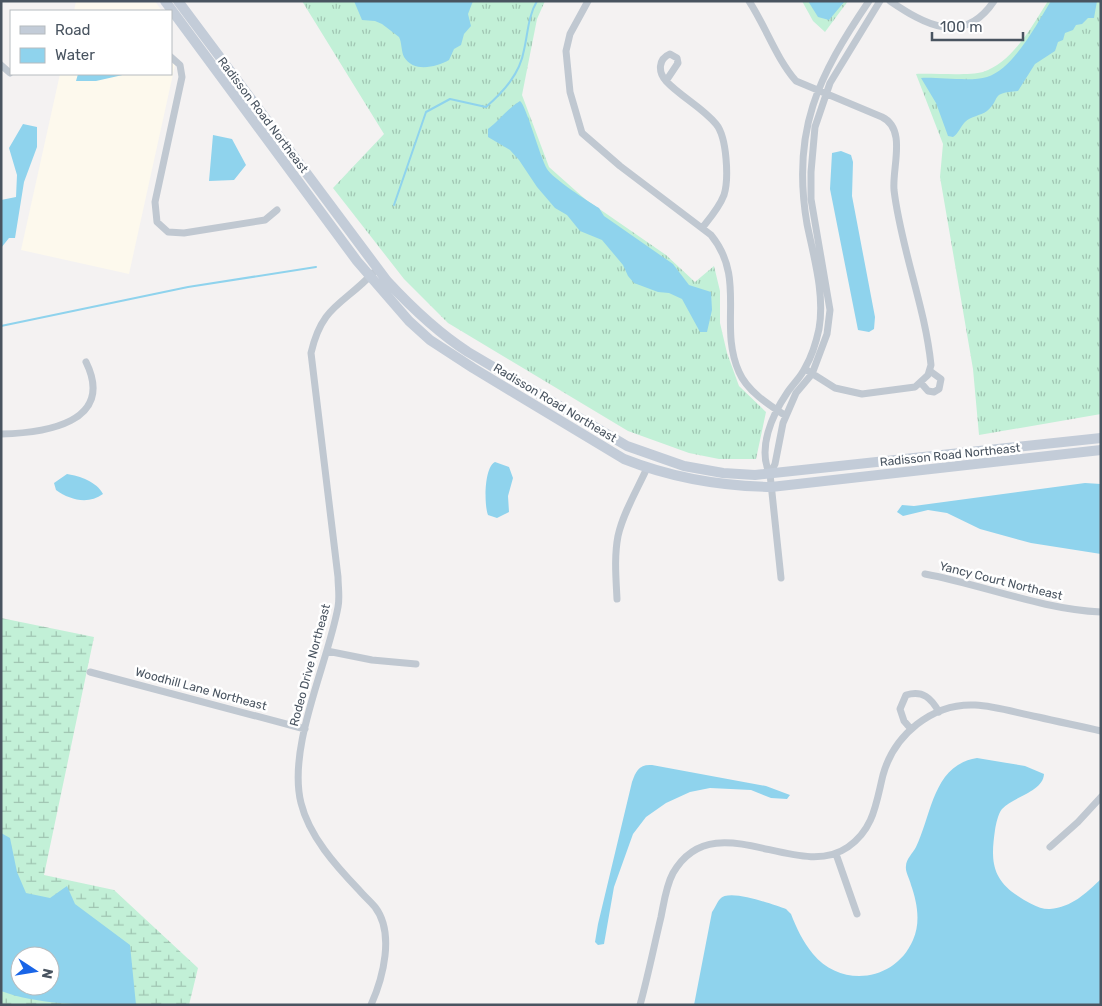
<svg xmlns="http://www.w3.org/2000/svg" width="1102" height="1006" viewBox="0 0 1102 1006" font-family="Rubik,sans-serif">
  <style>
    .commercial { fill: #fdf9ed }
    .grass { fill: url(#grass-tufts) }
    .wetland { fill: url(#wetland-marsh); fill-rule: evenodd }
    .water { fill: #8fd3ed; fill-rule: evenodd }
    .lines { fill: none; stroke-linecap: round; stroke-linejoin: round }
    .stream { stroke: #8fd3ed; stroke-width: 2 }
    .minor { stroke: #c0c8d1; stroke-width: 7 }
    .secondary { stroke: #c3ccd8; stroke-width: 10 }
    .labels { text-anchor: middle; stroke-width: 5; stroke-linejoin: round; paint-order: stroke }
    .street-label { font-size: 12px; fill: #495460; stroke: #fff }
  </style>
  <defs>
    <pattern id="grass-tufts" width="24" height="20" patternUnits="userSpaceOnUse" patternTransform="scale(1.25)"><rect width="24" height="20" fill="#c2f0d7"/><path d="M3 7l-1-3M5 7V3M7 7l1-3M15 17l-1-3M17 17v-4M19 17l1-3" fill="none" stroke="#a0c5b2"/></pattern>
    <pattern id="wetland-marsh" width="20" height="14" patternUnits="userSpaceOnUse" patternTransform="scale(1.25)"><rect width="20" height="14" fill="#c2f0d7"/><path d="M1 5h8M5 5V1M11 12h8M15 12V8" fill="none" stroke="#a0c5b2"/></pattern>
  </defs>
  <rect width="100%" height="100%" fill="#f4f2f2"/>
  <path class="commercial" d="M76 1H155L162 11H74Z
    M171 62 175 65 129 274 21 250 60 74H171Z"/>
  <path class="grass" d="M302 1H545L537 19 522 95 549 167 585 199 666 255 695 282 714 266 720 291V323L727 353 739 386 766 412 756 459H719L689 453 628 431 448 323 404 279 333 188 384 134Z
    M802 1H848L825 32 813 21Z
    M1048 1H1101V414L979 435 973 369 940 177 943 144 916 74C932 73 969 76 983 72 1013 62 1032 26 1048 1Z"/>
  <path class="wetland" d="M1 618 94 637 44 875 114 890 198 968 189 1005H1ZM20 956H50V986H20Z"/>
  <path class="water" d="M354 1H473L468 14 471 26 464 34 461 45 454 49 449 60C436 67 414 73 404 57 401 51 402 43 399 37L382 24 375 21 362 20Z
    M808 1H845L829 20 818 17Z
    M1051 1H1097L1094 18H1088L1082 24 1076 25 1073 30 1065 33 1063 40 1058 42 1055 51 1035 64 1018 91C989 93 1002 98 987 111 980 116 971 116 965 122 960 127 959 133 953 137L948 136 936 103 921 78C939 77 972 82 987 77 1014 69 1037 23 1051 1Z
    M78 74H127L96 81H76Z
    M520 101C526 105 540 157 547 169 552 178 589 202 599 208L604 216 673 264 689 285 711 292 712 310 707 332H700L682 299 669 293 658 292 634 283 628 276 623 265 602 240 580 231 567 215 555 208 537 187 519 160 510 150 488 137V129C500 120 507 109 520 101Z
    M23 124 37 127V147L24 182 15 238H9L1 248V200L16 197 17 175 9 148Z
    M213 135 232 139 246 165 234 180 209 181Z
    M841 151 851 155 853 162 852 196 875 317 874 329 869 332 858 330 830 189 832 153Z
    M495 462 509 467 513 478 508 496 509 512 497 518 488 515C484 505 484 467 495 462Z
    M67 474C80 476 97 482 103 494 88 505 70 500 56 490L54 483Z
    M1085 483 1101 484V554L1031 543 980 529 947 513 928 510 903 516 897 512 902 505 914 506Z
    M977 758 1025 766 1044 774C1043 792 1014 796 1002 809 998 814 996 824 995 830 991 858 991 877 1015 894 1024 900 1039 910 1050 909 1072 907 1085 894 1101 879V1005H694L712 912C715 908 717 902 720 899 729 888 774 905 786 909L791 914C796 927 803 942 813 954 841 988 895 982 913 940 921 922 917 902 911 885 910 879 905 872 906 866 906 859 913 853 916 847 932 814 933 765 977 758Z
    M652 765 766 786 790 795 787 799 771 798 751 790 710 788 690 792 666 803 646 817 633 834 614 887 604 944 598 945 595 942 598 924 632 782C636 771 639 764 652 765Z
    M1 833 10 838 17 872 26 893 50 898 67 886 75 904 130 945 136 1005C93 1005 41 1006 1 991ZM20 956H50V986H20Z"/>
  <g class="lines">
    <path class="stream" d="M394 205 426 112 450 99 486 107C503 92 520 74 524 50 528 33 528 16 537 1
      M1 326 188 287 316 267"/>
    <path class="minor" d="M588 1 570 34 566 51 570 92 582 133 620 166 711 235C747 279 718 325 739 372 747 391 769 405 786 416
      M749 1C766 27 776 58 796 81L882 117C907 129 892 167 894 190 901 249 925 306 931 365L928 375 915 387 862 394 835 388 805 369
      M890 1C924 24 963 47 994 1
      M670 54 677 58 678 63 666 81C658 72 658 59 670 54Z
      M171 57 180 65 182 77 155 202 157 222 168 232 184 233 265 220 277 210
      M1 65 10 73
      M666 81C681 97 702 107 716 124 727 137 729 179 724 195 719 208 710 218 702 228
      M921 383 928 391 934 392 939 389 941 379 930 371
      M1 434C44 433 116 423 86 362
      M770 474 775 464 783 423 796 393 812 374 827 334 830 310 811 199V172L815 127 830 83 880 1
      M925 574C984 585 1040 609 1101 612
      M781 578 770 474C757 449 772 415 787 393 793 384 801 377 805 368 812 356 816 343 819 329 825 295 814 258 807 224 791 131 818 76 869 1
      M617 599C616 578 614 557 618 536 623 513 637 490 647 468
      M327 651 372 660 416 664
      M90 672 305 729
      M911 729 904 721 900 709 906 695C923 690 931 698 939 712
      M1050 847 1078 822 1101 797
      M836 854 857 914
      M371 1005C383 978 395 933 375 907 370 901 364 896 359 890 336 866 309 836 301 803 287 747 328 663 338 607 340 597 338 586 338 577L311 353C322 305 343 305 373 273
      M640 1005C648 976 654 946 661 917 664 902 666 886 673 873 714 802 797 883 848 847 874 829 876 803 883 775 894 735 932 703 975 705 996 706 1017 713 1038 717 1059 722 1080 726 1101 731"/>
    <path class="secondary" d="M165 1 357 261 409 321 430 340 473 368 624 459C672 478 719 486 771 487L1101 450
      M178 1 387 281C412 308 437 332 468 352L627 446 684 466 723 473 755 475 1101 438"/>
  </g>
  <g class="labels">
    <g class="street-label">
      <text transform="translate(263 115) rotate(53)" y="4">Radisson Road Northeast</text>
      <text transform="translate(555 403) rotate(31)" y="4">Radisson Road Northeast</text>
      <text transform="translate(950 455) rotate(-6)" y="4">Radisson Road Northeast</text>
      <text transform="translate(1001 581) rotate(14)" y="4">Yancy Court Northeast</text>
      <text transform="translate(310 665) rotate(-75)" y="4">Rodeo Drive Northeast</text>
      <text transform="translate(201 689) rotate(15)" y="4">Woodhill Lane Northeast</text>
    </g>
  </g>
  <rect width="1102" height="1006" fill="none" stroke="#495460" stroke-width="5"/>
  <rect x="10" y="10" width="162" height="65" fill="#ffffff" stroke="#b6bbbf"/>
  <rect x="20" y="26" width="25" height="8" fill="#c3ccd8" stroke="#b6bbbf"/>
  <text x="55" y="35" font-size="15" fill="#495460">Road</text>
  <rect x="20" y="48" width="25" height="15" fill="#8fd3ed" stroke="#b6bbbf"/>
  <text x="55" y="60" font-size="15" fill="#495460">Water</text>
  <g transform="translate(35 971) rotate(102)"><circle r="24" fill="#ffffff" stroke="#b6bbbf"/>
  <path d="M0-4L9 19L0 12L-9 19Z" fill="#1965e7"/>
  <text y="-8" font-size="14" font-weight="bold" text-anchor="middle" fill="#495460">N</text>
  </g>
  <path d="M932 32v8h91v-8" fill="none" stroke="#495460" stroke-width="2.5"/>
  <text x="940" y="32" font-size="15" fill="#495460" stroke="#ffffff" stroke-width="4" paint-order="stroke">100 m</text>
</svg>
